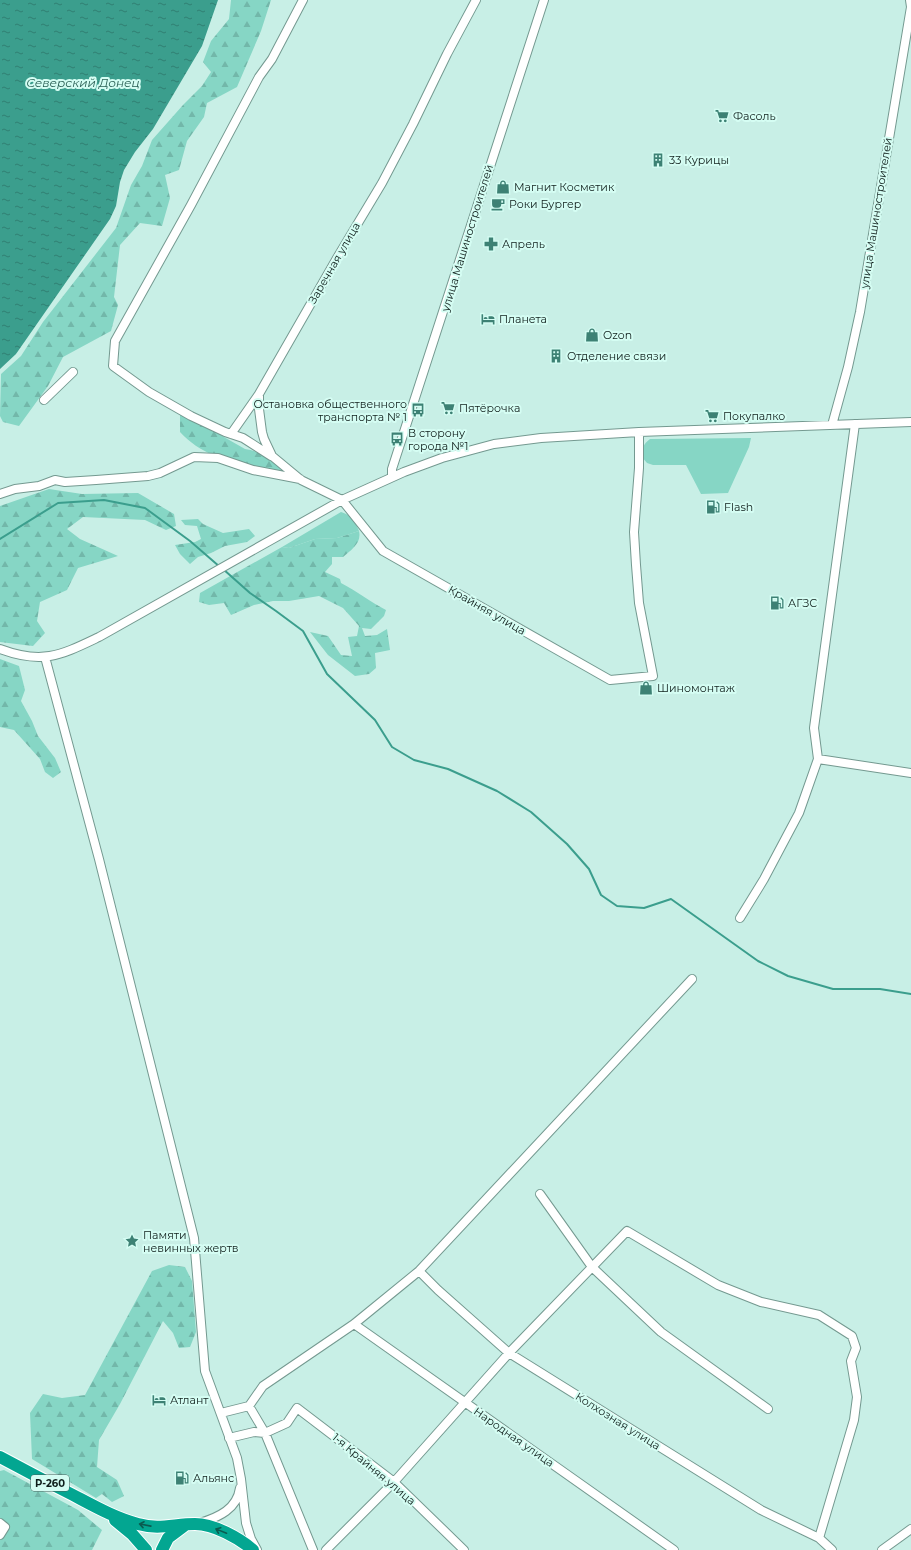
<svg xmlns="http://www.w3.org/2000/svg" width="911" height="1550" viewBox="0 0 911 1550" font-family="Montserrat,sans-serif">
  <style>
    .green { fill: #86d6c5 }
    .forest { fill: url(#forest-firs) }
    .water { fill: url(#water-ripples) }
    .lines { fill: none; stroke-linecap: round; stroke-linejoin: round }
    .stream { stroke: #3b9e8d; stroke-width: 2 }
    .minor-casing { stroke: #749990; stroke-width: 10 }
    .highway-casing { stroke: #fff; stroke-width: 14 }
    .minor { stroke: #fff; stroke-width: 8 }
    .highway { stroke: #03a691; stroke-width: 12 }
    .oneway { stroke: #0a5b50 }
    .labels { text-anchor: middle; stroke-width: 4; stroke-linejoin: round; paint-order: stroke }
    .shield { fill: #d5fdf3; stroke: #4a615c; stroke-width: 1 }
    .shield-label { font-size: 10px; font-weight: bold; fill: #0f1e1b }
    .poi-label { font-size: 11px; fill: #0f1e1b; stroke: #d5fdf3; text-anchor: start }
    .street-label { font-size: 11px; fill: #0f1e1b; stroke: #d5fdf3 }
    .water-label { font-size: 12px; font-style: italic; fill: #2a6055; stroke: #d5fdf3 }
  </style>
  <defs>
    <pattern id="forest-firs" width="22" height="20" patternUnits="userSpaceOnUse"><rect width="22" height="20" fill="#86d6c5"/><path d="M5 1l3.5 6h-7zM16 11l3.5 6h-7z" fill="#72b7a9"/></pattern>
    <pattern id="water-ripples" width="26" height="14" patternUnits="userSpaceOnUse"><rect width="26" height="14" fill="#3b9e8d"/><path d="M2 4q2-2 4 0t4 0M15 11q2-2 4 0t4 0" fill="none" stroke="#308072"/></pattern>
  </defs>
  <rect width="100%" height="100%" fill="#c8efe6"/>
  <path class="green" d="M751 438 749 447 728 493 701 494 686 465H653L647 463 642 457C642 449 643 444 650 439Z
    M341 512C351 515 355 521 359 531L337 538 315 539 289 548 282 547Z"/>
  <path class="forest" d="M231 0H271L261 31 237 87 207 103 204 117 187 141 179 170 165 175 170 198 162 226 140 223 120 245 114 297 118 305 111 331 63 357 48 386 19 426 3 422 0 416 1 374 21 356 43 322 116 228 131 185 142 166 152 140 183 105 202 86 211 72 203 62 211 41 229 19Z
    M180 412 245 449C260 451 275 461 284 473 248 467 205 460 180 432Z
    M49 489 82 494 138 493 174 514 176 526 166 530 145 520 83 517 67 529 80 539 118 556 78 568 67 590 40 602 37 621 45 633 33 646 0 642V506Z
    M198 519 203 524 223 533 249 529 255 536 247 542 225 546 211 553 198 557 190 564 180 554 175 545 195 542 201 539 197 526 185 525 181 520Z
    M359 531C362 543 351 550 343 557H332V564L325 572 340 579 341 583C357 591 370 602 386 610L384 616 371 629 362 628 365 636 377 635 387 629 390 650 375 653 376 668 369 674 355 676 328 655 310 632 328 636 341 655 352 656 348 637 357 636 359 626 343 608 319 596 289 601H273L254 605 231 615 224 603 209 605 199 602 200 593 282 547 289 548 315 539 337 538Z
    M0 659 19 666 25 690 21 701 32 721 38 736 55 758 61 772 53 778 45 772 40 759 14 730 0 727Z
    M169 1265 185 1267 192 1281 196 1332 190 1347 179 1348 173 1333 163 1321 120 1404 99 1440 97 1467 117 1480 124 1496 112 1502 102 1494 96 1498 32 1459 30 1413 43 1394 62 1398 85 1395 152 1271Z
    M4 1470 78 1510 102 1530 92 1550H0V1471Z"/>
  <path class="water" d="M0 0H218L202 46 153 129 135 152 124 170 120 182 116 206 110 219 16 354 0 369Z"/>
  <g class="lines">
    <path class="stream" d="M0 539 58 503 104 500 145 508 190 541 220 567
      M223 569 250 593 276 611 303 631 327 674 375 720 392 747 414 760 448 769 497 791 531 812 567 844 589 869 601 895 617 906 644 908 671 899 758 961 788 976 833 989H880L911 994"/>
    <g class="minor-casing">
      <path id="minor" d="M476 0 447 54 413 124 382 183 337 258 259 394V409L262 432 264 439 272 456 301 480 342 500 383 551 610 680 653 676 639 603 636 565 634 532 639 468V432
        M44 400 73 372
        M832 425 848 367 860 312 911 7 910 0
        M231 434 259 394
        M271 456 243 438 225 432 191 416 149 392 113 366 115 341 191 205 259 77 272 59 303 0
        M392 476V469L544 0
        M0 494 15 489 39 486 55 480 65 482 96 480 148 476 160 473 194 457 218 458 253 470 300 479
        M0 649C43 665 61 655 99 637L342 500 404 472 442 458 494 444 541 438 639 432 911 422
        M45 657 99 859 194 1238 205 1371 237 1458 241 1479 246 1523 251 1539 257 1550
        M818 759 911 773
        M740 918 764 879 799 813 818 759 814 728 855 424
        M540 1194 592 1267 661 1332 768 1409
        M419 1271 438 1290 509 1353 761 1510 819 1538 832 1550
        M354 1324 674 1550
        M249 1406 265 1433 313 1550
        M221 1413 249 1406 263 1386 354 1324 419 1271 692 979
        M229 1438 254 1432 265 1433 287 1423 297 1408 394 1482 464 1550
        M0 1523 5 1527 0 1535
        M200 1523C219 1517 237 1509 240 1488
        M326 1550 394 1482 509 1353 627 1231 718 1285 761 1302 819 1315 852 1336 856 1348 851 1361 857 1397 854 1420 819 1538
        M882 1550 911 1529"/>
    </g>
    <g class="highway-casing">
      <path id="highway" d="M0 1457C24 1470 49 1483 73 1495 94 1506 115 1518 138 1524 159 1530 174 1524 195 1524 214 1524 239 1538 253 1550
        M115 1520 132 1534 146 1550
        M162 1550 168 1538 184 1526"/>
    </g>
    <use href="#minor" class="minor"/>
    <use href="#highway" class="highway"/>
  </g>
  <defs><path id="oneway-shaft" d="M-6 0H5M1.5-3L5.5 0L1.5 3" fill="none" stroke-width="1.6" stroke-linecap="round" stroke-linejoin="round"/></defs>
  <g class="oneway">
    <use href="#oneway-shaft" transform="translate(145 1525) rotate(-169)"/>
    <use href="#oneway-shaft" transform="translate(221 1531) rotate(-158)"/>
  </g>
  <defs>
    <g id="supermarket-bare" transform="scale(1.08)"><path d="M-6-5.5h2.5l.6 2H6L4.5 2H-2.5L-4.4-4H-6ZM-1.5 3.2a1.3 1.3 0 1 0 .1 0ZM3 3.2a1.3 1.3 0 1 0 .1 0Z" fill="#3d8174" stroke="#d5fdf3" stroke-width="2.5" paint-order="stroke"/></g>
    <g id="building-bare" transform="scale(1.08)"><path d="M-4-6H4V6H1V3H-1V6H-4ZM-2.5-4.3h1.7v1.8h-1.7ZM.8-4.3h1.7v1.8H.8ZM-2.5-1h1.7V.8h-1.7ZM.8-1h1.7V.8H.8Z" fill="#3d8174" stroke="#d5fdf3" stroke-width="2.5" paint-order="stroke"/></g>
    <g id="shop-bare" transform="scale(1.08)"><path d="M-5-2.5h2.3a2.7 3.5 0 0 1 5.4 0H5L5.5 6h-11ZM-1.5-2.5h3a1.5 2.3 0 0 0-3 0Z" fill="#3d8174" stroke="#d5fdf3" stroke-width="2.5" paint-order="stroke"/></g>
    <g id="cafe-bare" transform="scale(1.08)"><path d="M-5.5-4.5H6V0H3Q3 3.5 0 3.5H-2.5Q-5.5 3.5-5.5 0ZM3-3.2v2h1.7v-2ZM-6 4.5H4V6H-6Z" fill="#3d8174" stroke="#d5fdf3" stroke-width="2.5" paint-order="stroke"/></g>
    <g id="pharmacy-bare" transform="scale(1.08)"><path d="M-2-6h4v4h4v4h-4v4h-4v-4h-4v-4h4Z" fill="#3d8174" stroke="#d5fdf3" stroke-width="2.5" paint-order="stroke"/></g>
    <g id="hotel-bare" transform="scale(1.08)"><path d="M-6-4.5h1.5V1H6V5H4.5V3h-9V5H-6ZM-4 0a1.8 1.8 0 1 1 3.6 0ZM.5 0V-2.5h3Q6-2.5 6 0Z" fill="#3d8174" stroke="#d5fdf3" stroke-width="2.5" paint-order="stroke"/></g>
    <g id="bus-bare" transform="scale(1.08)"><path d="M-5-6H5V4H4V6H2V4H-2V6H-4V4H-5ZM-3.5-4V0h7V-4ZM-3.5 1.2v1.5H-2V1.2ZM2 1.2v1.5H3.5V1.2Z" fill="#3d8174" stroke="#d5fdf3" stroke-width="2.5" paint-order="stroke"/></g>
    <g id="fuel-bare" transform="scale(1.08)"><path d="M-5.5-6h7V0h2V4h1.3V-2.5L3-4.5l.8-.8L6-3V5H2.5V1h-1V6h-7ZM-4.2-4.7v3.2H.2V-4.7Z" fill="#3d8174" stroke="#d5fdf3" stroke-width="2.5" paint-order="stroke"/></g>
    <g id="sight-bare" transform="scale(1.08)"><path d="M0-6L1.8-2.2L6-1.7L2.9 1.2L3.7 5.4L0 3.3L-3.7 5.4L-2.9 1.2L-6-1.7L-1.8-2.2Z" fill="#3d8174" stroke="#d5fdf3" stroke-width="2.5" paint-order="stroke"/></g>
  </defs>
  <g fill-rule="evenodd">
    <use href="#supermarket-bare" x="722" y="116"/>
    <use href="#building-bare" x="658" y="160"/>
    <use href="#shop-bare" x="503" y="187"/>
    <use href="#cafe-bare" x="498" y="204"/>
    <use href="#pharmacy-bare" x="491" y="244"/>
    <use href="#hotel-bare" x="488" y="319"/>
    <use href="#shop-bare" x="592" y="335"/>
    <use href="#building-bare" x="556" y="356"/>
    <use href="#supermarket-bare" x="448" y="408"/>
    <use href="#bus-bare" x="418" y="410"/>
    <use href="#supermarket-bare" x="712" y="416"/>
    <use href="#bus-bare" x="397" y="439"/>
    <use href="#fuel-bare" x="713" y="507"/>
    <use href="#fuel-bare" x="777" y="603"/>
    <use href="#shop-bare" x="646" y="688"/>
    <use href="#sight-bare" x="132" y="1241"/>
    <use href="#hotel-bare" x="159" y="1400"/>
    <use href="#fuel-bare" x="182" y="1478"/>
  </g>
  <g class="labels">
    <rect class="shield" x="31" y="1475" width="38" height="16" rx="3"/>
    <g class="shield-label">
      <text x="50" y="1487">Р-260</text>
    </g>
    <g class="poi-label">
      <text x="733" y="120">Фасоль</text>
      <text x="669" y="164">33 Курицы</text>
      <text x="514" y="191">Магнит Косметик</text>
      <text x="509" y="208">Роки Бургер</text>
      <text x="502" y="248">Апрель</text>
      <text x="499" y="323">Планета</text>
      <text x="603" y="339">Ozon</text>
      <text x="567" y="360">Отделение связи</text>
      <text x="407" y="408" text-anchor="end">Остановка общественного<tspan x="407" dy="13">транспорта № 1</tspan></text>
      <text x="459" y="412">Пятёрочка</text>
      <text x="723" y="420">Покупалко</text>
      <text x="408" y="437">В сторону<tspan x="408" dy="13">города №1</tspan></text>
      <text x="724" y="511">Flash</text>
      <text x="788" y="607">АГЗС</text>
      <text x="657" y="692">Шиномонтаж</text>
      <text x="143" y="1239">Памяти<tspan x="143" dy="13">невинных жертв</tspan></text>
      <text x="170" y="1404">Атлант</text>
      <text x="193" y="1482">Альянс</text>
    </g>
    <g class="street-label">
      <text transform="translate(876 213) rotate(-81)" y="4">улица Машиностроителей</text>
      <text transform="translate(467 238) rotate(-73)" y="4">улица Машиностроителей</text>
      <text transform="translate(334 263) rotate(-60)" y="4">Заречная улица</text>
      <text transform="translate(487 610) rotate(30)" y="4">Крайняя улица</text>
      <text transform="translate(618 1421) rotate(32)" y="4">Колхозная улица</text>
      <text transform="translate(514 1437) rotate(35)" y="4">Народная улица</text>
      <text transform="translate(374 1469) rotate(40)" y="4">1-я Крайняя улица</text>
    </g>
    <g class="water-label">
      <text x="83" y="87">Северский Донец</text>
    </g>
  </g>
</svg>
